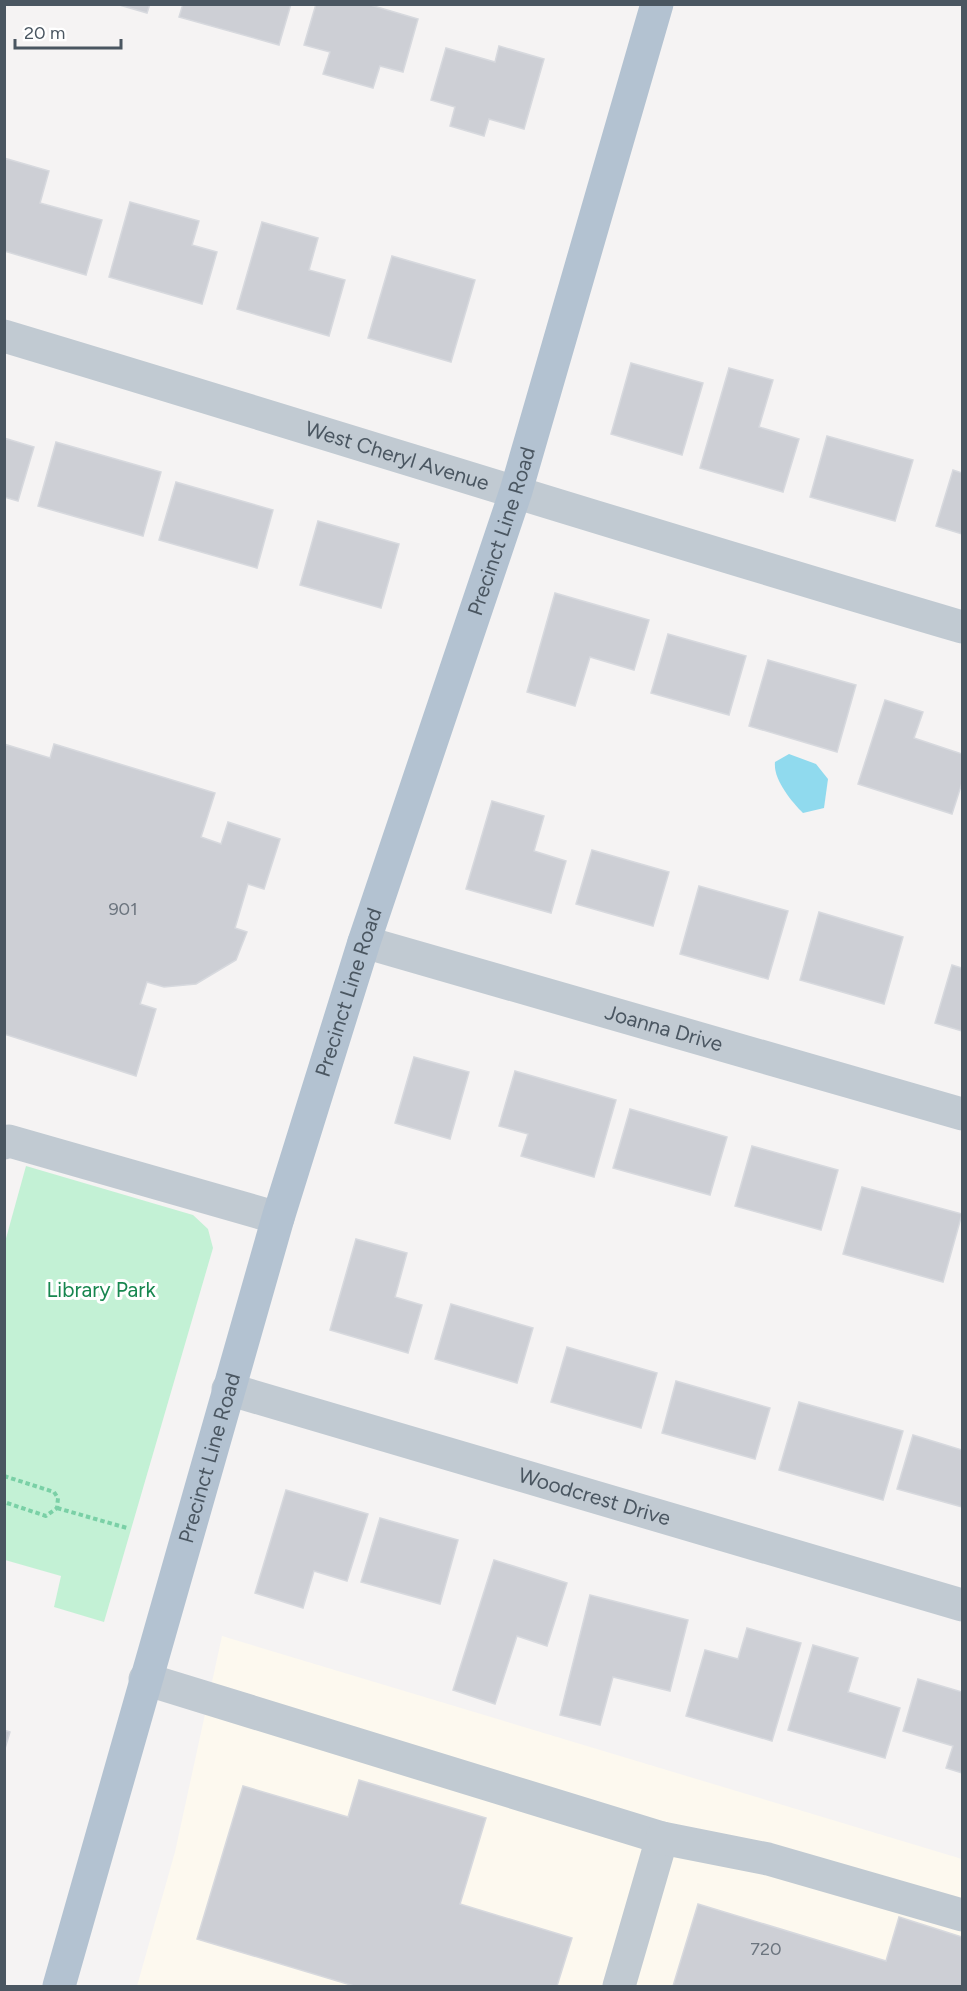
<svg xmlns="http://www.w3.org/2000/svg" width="967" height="1991" viewBox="0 0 967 1991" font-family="Figtree,sans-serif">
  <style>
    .commercial { fill: #fdf9ef }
    .green { fill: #c3f1d5 }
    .water { fill: #90daee }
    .building { fill: #cdcfd5; stroke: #d7d9de; stroke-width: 1.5 }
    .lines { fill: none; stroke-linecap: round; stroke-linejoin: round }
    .path { stroke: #7ad0a6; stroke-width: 4; stroke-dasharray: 4.5 3; stroke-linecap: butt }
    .minor { stroke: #c1cad2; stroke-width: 33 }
    .major { stroke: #b3c2d1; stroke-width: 33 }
    .labels { text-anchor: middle; stroke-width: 6; stroke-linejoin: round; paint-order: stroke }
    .number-label { font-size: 18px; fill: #6b747e }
    .street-label { font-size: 21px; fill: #4a5661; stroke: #fff }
    .park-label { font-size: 21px; fill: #17864f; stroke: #fff }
  </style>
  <rect width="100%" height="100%" fill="#f5f3f3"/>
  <path class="commercial" d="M222 1636 962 1859V1986H137L175 1852Z"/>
  <path class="green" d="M26 1166 193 1215 208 1229 213 1248 104 1622 54 1607 61 1576 5 1560V1242Z"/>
  <path class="water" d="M789 754 816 764 828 779 824 808 803 813C791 801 773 779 775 762Z"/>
  <path class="building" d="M116 4H150L147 13Z
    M183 4H291L279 45 179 17Z
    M316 4H367L418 19 403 72 380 66 373 88 323 74 330 52 304 45Z
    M499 46 544 59 524 129 489 119 484 136 450 126 455 107 431 100 446 48 495 62Z
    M4 158 49 171 40 203 102 220 86 275 4 251Z
    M130 202 199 221 192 245 217 252 202 304 109 277Z
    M262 222 318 238 309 270 345 280 329 336 237 309Z
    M392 256 475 280 451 362 368 338Z
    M631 363 703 383 682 455 611 434Z
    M729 368 773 380 759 427 799 439 783 492 700 468Z
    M827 436 913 460 895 521 810 497Z
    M4 438 34 447 18 501 4 497Z
    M56 442 161 472 143 536 38 506Z
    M953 470 962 473V534L936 526Z
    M176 482 273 510 257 568 159 540Z
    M318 521 399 544 381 608 300 585Z
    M555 593 649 620 634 670 590 657 575 706 527 692Z
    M668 634 746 656 729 715 651 693Z
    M768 660 856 685 837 752 749 726Z
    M885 700 923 712 914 738 962 754V783L952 814 858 784Z
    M4 744 50 758 54 744 215 793 201 837 221 844 228 822 280 839 264 889 248 884 235 928 247 932 236 960 196 984 164 987 147 982 140 1004 156 1009 136 1076 4 1034Z
    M492 801 544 816 534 851 566 861 551 913 466 889Z
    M592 850 669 872 653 926 576 904Z
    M699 886 788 911 768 979 680 954Z
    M819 912 903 937 884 1004 800 980Z
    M952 965 962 968V1031L935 1023Z
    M414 1057 469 1072 450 1139 395 1123Z
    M515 1071 616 1100 594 1177 521 1156 528 1134 499 1126Z
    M630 1109 727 1137 710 1195 613 1168Z
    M752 1146 838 1170 821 1230 735 1206Z
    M862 1187 962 1214 943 1282 843 1254Z
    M356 1239 407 1253 395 1297 422 1305 408 1353 330 1330Z
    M451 1304 533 1328 517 1383 435 1359Z
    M567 1347 657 1373 641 1428 551 1402Z
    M676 1381 770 1408 755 1459 662 1433Z
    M799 1402 903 1431 883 1500 779 1470Z
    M913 1435 962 1450V1507L897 1489Z
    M286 1490 368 1514 347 1581 314 1571 303 1608 255 1593Z
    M380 1518 458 1540 440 1604 361 1582Z
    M494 1560 567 1583 547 1646 517 1636 495 1704 453 1690Z
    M590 1595 688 1620 670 1691 613 1677 600 1725 560 1715Z
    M747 1628 801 1643 772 1741 686 1716 705 1650 738 1659Z
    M813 1645 858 1658 848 1692 900 1708 885 1758 788 1730Z
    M918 1679 962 1692V1773L946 1768 953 1746 903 1731Z
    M4 1730 10 1732 4 1752Z
    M359 1780 486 1818 460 1904 572 1938 557 1986H354L197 1939 243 1786 348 1817Z
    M698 1904 886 1961 899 1917 962 1937V1986H673Z"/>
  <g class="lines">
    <path class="path" d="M4 1476 54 1492 58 1498 57 1508 46 1516 4 1502
      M57 1508 127 1528"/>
    <g class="minor">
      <path id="s1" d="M4 336C324 432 642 533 962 627"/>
      <path id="s2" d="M364 942 962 1114"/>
      <path d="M4 1143 9 1141 278 1218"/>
      <path id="s3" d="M228 1389 962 1605"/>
      <path d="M145 1679 662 1838 619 1986"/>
      <path d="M662 1838 768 1859 962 1915"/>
    </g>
    <path class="major" id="s4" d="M59 1986 278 1218 364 942 516 491 657 4"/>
  </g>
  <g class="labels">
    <g class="number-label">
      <text x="123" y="915">901</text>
      <text x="766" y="1955">720</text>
    </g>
    <g class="street-label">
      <text dy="7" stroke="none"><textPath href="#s1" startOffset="411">West Cheryl Avenue</textPath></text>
      <text dy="7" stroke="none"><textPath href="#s4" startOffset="1521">Precinct Line Road</textPath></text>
      <text dy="7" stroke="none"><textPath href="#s4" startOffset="1035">Precinct Line Road</textPath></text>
      <text dy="7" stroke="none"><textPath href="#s2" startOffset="312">Joanna Drive</textPath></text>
      <text dy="7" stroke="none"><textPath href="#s4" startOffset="549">Precinct Line Road</textPath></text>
      <text dy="7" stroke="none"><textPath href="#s3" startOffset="382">Woodcrest Drive</textPath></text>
    </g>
    <g class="park-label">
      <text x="101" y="1297">Library Park</text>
    </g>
  </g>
  <rect width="967" height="1991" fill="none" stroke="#4a5661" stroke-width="12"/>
  <path d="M15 39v9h106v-9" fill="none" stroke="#4a5661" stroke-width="3"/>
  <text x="24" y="39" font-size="18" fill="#4a5661" stroke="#ffffff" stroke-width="4.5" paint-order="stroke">20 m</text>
</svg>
